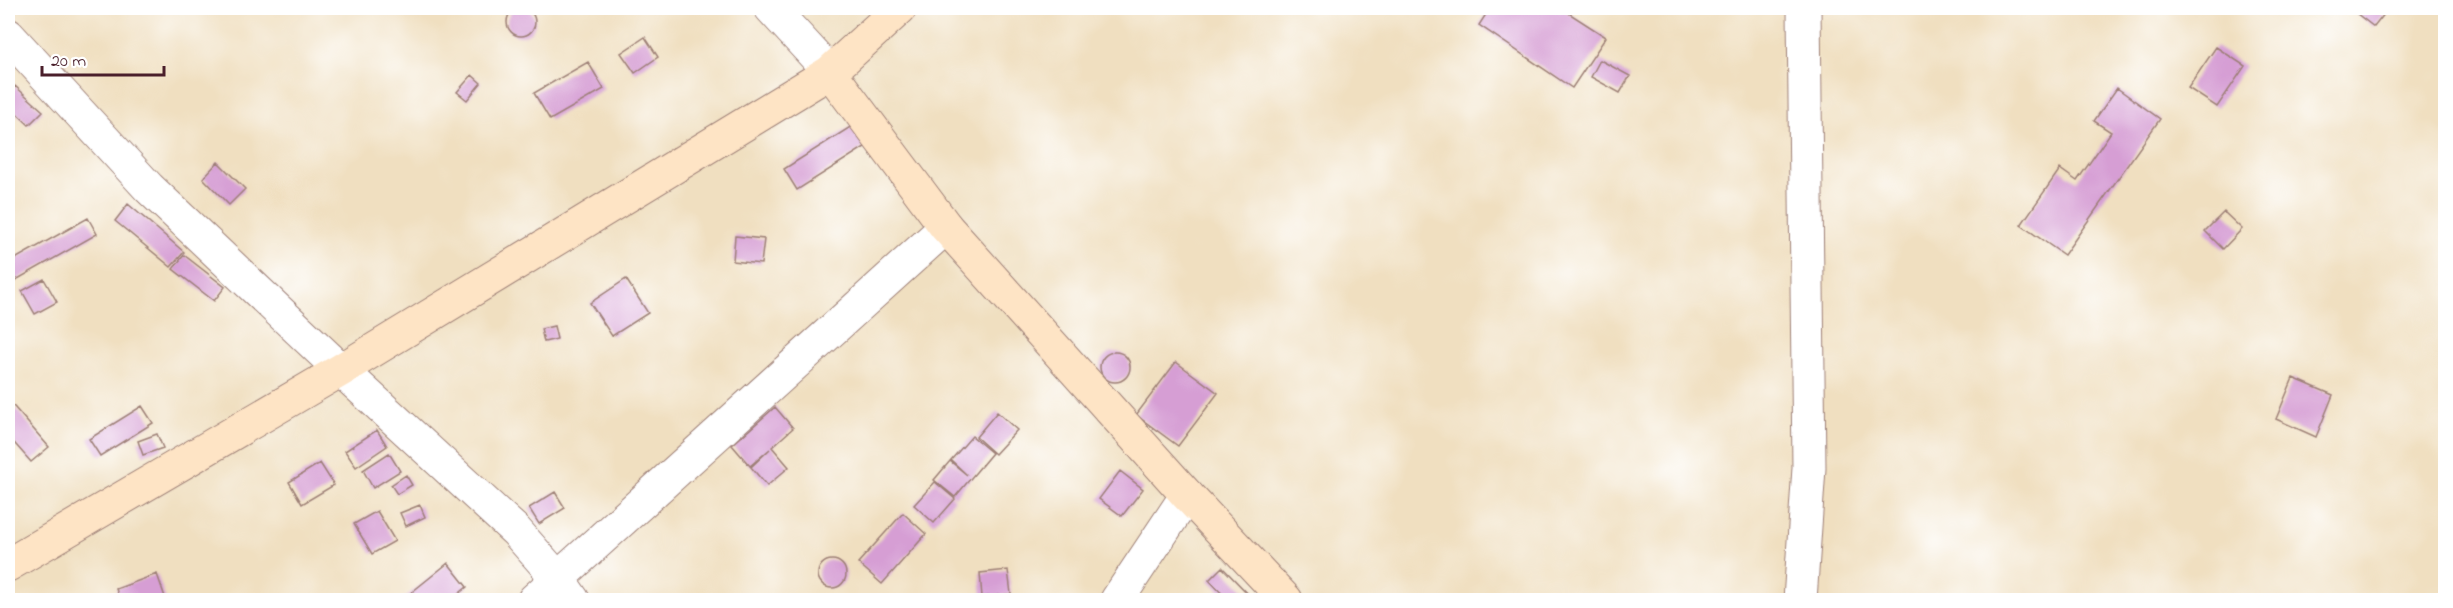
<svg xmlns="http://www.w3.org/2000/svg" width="2453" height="608" viewBox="0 0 2453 608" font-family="'Indie Flower',sans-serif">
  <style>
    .building { fill: #d69ed4 }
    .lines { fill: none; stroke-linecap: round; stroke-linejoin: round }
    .street-casing { stroke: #9d7f76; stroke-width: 35 }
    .secondary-casing { stroke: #9d7f76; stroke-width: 35 }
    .street { stroke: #fff; stroke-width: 33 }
    .secondary { stroke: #fee4c5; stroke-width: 33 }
  </style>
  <rect width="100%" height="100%" fill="#fff"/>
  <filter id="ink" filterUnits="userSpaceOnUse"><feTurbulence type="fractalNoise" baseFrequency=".0167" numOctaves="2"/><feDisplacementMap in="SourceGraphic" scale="12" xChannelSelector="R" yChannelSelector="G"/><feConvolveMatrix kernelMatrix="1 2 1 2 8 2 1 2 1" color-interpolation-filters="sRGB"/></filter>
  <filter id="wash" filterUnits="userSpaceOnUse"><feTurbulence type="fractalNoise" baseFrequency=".008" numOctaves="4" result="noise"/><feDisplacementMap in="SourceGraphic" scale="24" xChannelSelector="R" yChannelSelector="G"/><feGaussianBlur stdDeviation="1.35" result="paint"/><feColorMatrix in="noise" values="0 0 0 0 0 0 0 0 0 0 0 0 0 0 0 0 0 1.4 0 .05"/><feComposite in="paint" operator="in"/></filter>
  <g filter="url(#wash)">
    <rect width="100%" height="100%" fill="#f0dfc0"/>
    <g id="blocks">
      <path class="building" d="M1490 8H1561L1606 37 1572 88 1479 25Z
        M2360 8H2389L2374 27 2356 13Z
        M507 22a14 14 0 1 1 28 0a14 14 0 1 1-28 0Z
        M645 37 658 57 635 73 621 53Z
        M2216 47 2245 66 2217 107 2188 88Z
        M1600 60 1630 76 1620 93 1591 77Z
        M588 62 604 89 550 120 534 93Z
        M472 75 481 83 467 100 457 92Z
        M15 86 43 111 29 125 8 105V95Z
        M2117 88 2160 119 2064 255 2021 225 2060 169 2077 181 2111 132 2094 121Z
        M855 124 868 145 797 190 784 169Z
        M218 162 245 189 229 205 203 178Z
        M128 204 184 252 171 267 115 221Z
        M2224 212 2242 229 2223 249 2205 231Z
        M88 218 97 234 9 284 8 263Z
        M735 236 764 239 761 264 733 261Z
        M184 255 225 287 214 301 173 269Z
        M44 279 57 302 35 314 22 291Z
        M626 279 648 313 612 336 590 303Z
        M554 326 557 339 544 342 541 329Z
        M1100 367a15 15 0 1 1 30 0a15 15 0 1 1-30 0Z
        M1176 362 1218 393 1178 446 1136 415Z
        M2293 378 2333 395 2316 437 2276 419Z
        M8 400 49 447 31 462 8 436Z
        M142 406 153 423 100 456 89 439Z
        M775 407 793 428 772 447 789 467 767 486 751 467 770 449 750 466 732 445Z
        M997 412 1017 430 995 454 976 437Z
        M377 430 387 446 356 467 345 451Z
        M157 434 163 448 143 455 138 441Z
        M972 436 992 453 955 497 934 480 950 461 967 475 951 460Z
        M389 453 400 471 373 488 363 470Z
        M320 463 334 485 302 504 289 482Z
        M1120 471 1143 489 1122 516 1099 499Z
        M406 475 412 485 397 494 391 485Z
        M935 482 955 499 934 523 914 505Z
        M555 492 565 508 539 524 529 508Z
        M420 505 425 517 406 526 400 513Z
        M377 511 395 541 372 554 354 524Z
        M903 513 926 534 882 584 858 563Z
        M818 574a14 14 0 1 1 28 0a14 14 0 1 1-28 0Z
        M448 563 467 587 451 600H402Z
        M1222 567 1252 598 1249 600H1228L1209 580Z
        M1008 570 1011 594 982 597 980 573Z
        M157 574 166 600H120L116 589Z"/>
    </g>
  </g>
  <g filter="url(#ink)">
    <use href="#blocks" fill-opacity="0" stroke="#9d7f76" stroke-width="1.5"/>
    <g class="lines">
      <g class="street-casing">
        <path id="street" d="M771 8 830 72
          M8 35 149 188 341 370 516 531 559 580 573 600
          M534 600 946 227
          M1117 600 1187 495
          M1800 600 1809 468 1804 8"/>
      </g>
      <g class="secondary-casing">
        <path id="secondary" d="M830 72 946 227 1187 495 1286 600
          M8 565 341 370 830 72 900 8"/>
      </g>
      <use href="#street" class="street"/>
      <use href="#secondary" class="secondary"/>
    </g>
  </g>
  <rect width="2453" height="608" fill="none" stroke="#fff" stroke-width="30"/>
  <path d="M42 66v9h122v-9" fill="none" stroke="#4a1f2b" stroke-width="3"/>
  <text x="51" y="66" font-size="18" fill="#4a1f2b" stroke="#ffffff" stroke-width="4.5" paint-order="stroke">20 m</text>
</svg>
